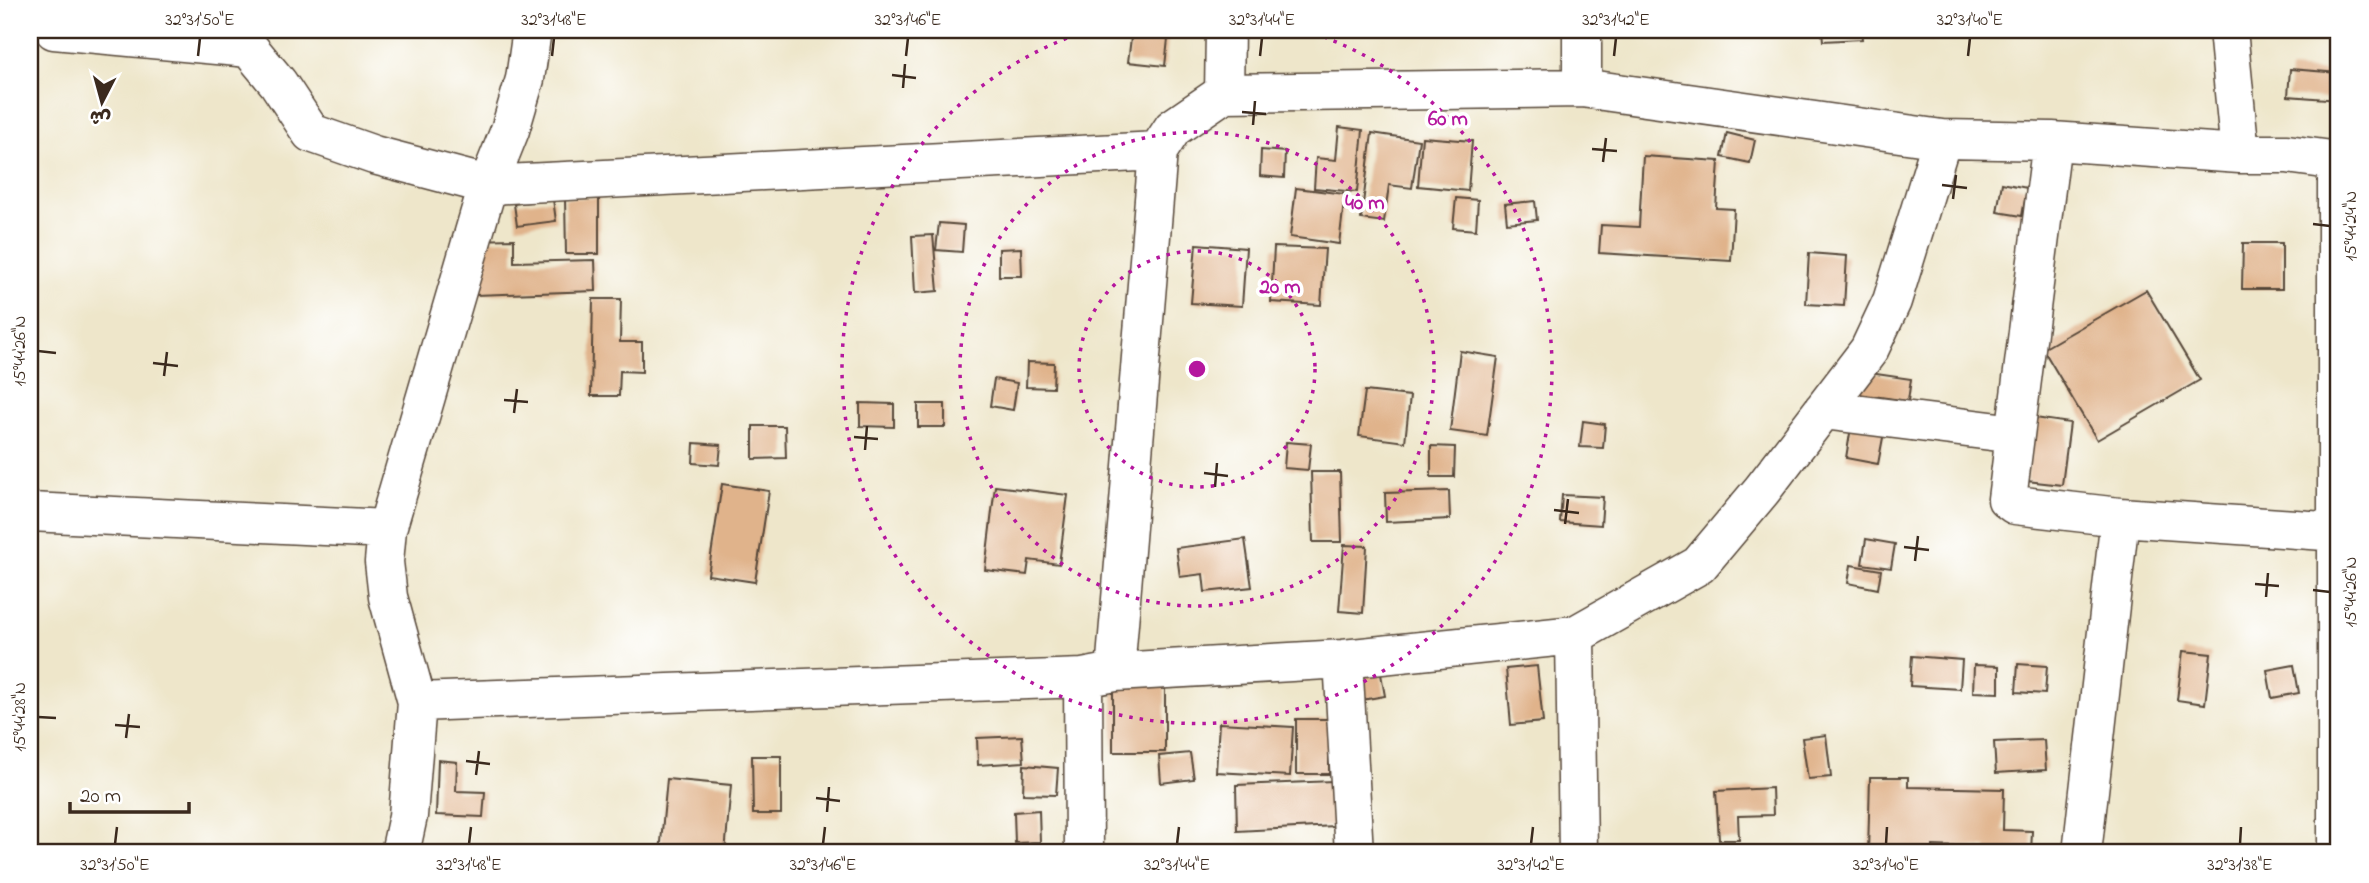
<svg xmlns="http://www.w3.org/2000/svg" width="2369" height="883" viewBox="0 0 2369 883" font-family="'Indie Flower','Playpen Sans Arabic',sans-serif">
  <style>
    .building { fill: #e0b38b }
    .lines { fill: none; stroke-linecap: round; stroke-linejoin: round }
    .street-casing { stroke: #564638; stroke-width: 41 }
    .street { stroke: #fff; stroke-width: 38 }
    .ticks { fill: none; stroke: #3b2a1e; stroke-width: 2.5 }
    .ring { fill: none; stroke: #b5179e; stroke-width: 3.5; stroke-dasharray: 3.5 7 }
    .centre { fill: #b5179e; stroke: #fff; stroke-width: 3.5 }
    .ring-label { font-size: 21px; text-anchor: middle; font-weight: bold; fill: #b5179e; stroke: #fff; stroke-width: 7; stroke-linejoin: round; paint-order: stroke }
    .neatline { fill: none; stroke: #3b2a1e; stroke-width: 2.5 }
    .ticks-label { font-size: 18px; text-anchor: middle; fill: #3b2a1e }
  </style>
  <rect width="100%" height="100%" fill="#fff"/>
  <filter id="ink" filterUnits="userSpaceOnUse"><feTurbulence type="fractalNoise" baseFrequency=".0143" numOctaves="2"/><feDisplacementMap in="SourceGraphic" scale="14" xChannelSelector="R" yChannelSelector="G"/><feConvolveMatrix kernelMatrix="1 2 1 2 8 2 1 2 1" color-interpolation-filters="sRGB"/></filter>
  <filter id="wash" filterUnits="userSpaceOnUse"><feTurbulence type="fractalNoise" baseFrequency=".00686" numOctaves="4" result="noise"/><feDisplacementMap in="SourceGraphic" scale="28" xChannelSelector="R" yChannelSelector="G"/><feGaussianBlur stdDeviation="1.57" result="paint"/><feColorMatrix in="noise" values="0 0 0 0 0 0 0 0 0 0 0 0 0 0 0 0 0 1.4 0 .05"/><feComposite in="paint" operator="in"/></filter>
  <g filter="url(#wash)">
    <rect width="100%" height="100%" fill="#eee6ca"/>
    <g id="blocks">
      <path class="building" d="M1132 30H1169L1165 66 1128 62Z
        M1698 30H1725L1724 37 1698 35Z
        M1822 30H1861L1862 39 1823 41Z
        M1918 30H1948V34L1918 32Z
        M2290 69 2339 73V100L2288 96Z
        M1339 127 1363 130 1357 192 1314 188 1316 158 1336 160Z
        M1372 133 1419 140 1412 188 1389 185 1384 222 1361 219Z
        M1727 133 1755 140 1750 163 1722 157Z
        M1422 137 1472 141 1468 191 1418 186Z
        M1261 150 1285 152 1284 178 1260 176Z
        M1643 156 1719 161 1716 208 1734 209 1731 261 1599 253 1601 225 1639 227Z
        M2002 183 2027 188 2022 216 1997 212Z
        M1296 188 1345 194 1339 244 1290 237Z
        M565 198H599V254H566Z
        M1456 198 1478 200 1476 230 1453 228Z
        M553 199 556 221 517 226 514 204Z
        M1535 201 1537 220 1507 223 1505 204Z
        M939 223 964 225 962 252 936 250Z
        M933 235 938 291 915 293 912 236Z
        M514 239V262L595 260 596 291 475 295 473 240Z
        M2243 243H2282V289H2242Z
        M1196 244 1246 248 1242 306 1191 303Z
        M1274 247 1325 249 1321 305 1271 302Z
        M1021 248 1022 276H999V249Z
        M1809 253 1847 256 1844 306 1806 304Z
        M2146 290 2200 380 2097 440 2043 349Z
        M593 299H621L620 342H642V372L620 371 619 396H591Z
        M1460 351 1498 357 1487 436 1450 431Z
        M1027 362 1054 363 1053 388 1026 387Z
        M1849 370 1911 379 1908 401 1845 392Z
        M994 379 1017 383 1013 410 990 406Z
        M1365 391 1410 396 1405 442 1359 436Z
        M860 403 894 404V427L860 426Z
        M918 404H945V427H918Z
        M2035 418 2070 423 2062 485 2027 481Z
        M1583 421 1605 424 1603 448 1580 447Z
        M1852 421 1885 427 1878 464 1846 458Z
        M753 426H785L786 458 753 459Z
        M1286 442 1311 444 1308 470 1284 468Z
        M694 443 721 445 719 465 693 463Z
        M1431 446 1455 447 1454 477H1431Z
        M1311 472H1340L1342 542H1313Z
        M722 484 769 491 755 582 708 575Z
        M995 486 1068 495 1059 564 1029 560 1027 575 985 570Z
        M1449 491 1450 519 1386 522 1385 493Z
        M1562 495 1603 497 1601 525 1560 522Z
        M1245 539 1252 587 1205 592 1203 574 1180 577 1176 548Z
        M1866 539 1895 544 1891 568 1862 564Z
        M1344 545 1367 546 1363 613 1339 611Z
        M1851 565 1881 570 1878 589 1848 583Z
        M2183 651 2211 654 2205 704 2177 700Z
        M1377 652 1385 696 1350 702 1341 659Z
        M1912 656 1962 660 1960 689 1910 686Z
        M2018 664 2047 666 2045 694 2016 692Z
        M1974 665 1999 666V693L1973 692Z
        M2294 665 2299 693 2272 698 2267 670Z
        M1537 666 1543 722 1511 725 1506 669Z
        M1113 682H1165V752H1113Z
        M1296 719H1329V774H1296Z
        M1219 723 1293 727 1290 776 1216 772Z
        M1826 735 1831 777 1808 779 1802 738Z
        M1022 736 1024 762 978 765 977 738Z
        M2044 740 2046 770 1996 773 1994 742Z
        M1190 753 1194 779 1161 783 1159 756Z
        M752 756H781V814H753Z
        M438 760 457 762 456 791 485 792 483 817 436 815Z
        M1024 765 1058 768 1056 795 1023 794Z
        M1870 777H1908V787L2004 789 2003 830 2032 831 2031 853H1987V848L1933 846V853H1868Z
        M667 779 731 785 725 853H660Z
        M1333 781 1335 826 1237 831 1236 785Z
        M1772 788 1773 815 1738 816 1739 840H1719L1716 791Z
        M1039 810 1040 842 1015 843 1014 812Z"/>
    </g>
  </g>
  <g filter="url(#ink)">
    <use href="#blocks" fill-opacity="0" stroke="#564638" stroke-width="2"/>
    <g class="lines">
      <g class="street-casing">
        <path id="street" d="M54 30 249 48 278 83 311 133 374 155 488 185 1158 151 1173 128 1224 93 1582 88 1942 139 2052 141 2240 154H2287L2339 161
          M1582 30V88
          M2228 30 2240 154
          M1224 93 1225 30
          M2052 141 2007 499 2015 505 2120 517 2339 532
          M1823 410 2015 434
          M30 512 387 529
          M1575 635 1578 853
          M1343 659 1354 853
          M1115 672 1158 151
          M1083 678 1084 853
          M417 702 1083 678 1115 672 1343 659 1575 635 1699 565 1762 490 1869 350 1892 301 1942 139
          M400 853 408 816 417 702 388 597 384 562 387 529 488 185 510 130 525 79 532 30
          M2082 853 2120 517
          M2337 853V160"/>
      </g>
      <use href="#street" class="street"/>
    </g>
  </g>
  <path class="ticks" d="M198 56 200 38M552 56 554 38M906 56 908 38M1260 56 1262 38M1614 56 1616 38M1968 56 1970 38M892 75 916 78M903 88 905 64M1242 112 1266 114M1253 125 1255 101M1592 149 1617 151M1603 162 1606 138M1942 185 1967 188M1953 199 1956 175M2313 224 2330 226M38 351 56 353M153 363 178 366M164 376 167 352M504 400 528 402M514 413 517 389M854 437 878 439M865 450 867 426M1204 473 1228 476M1215 487 1217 463M1554 510 1579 513M1565 524 1568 499M1904 547 1929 550M1915 561 1918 536M2255 584 2279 586M2313 590 2330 592M2266 597 2268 573M38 717 56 718M115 725 140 727M126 738 129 714M466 761 490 764M476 775 479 751M816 798 840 801M827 812 829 787M115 844 117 827M469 844 471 827M823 844 825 827M1177 844 1179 827M1531 844 1533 827M1886 844 1887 827M2240 844 2241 827"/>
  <g class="ring">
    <circle cx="1197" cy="369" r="118"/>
    <circle cx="1197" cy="369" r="237"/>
    <path d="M1304 30A355 355 0 1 1 1090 30"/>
  </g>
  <circle cx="1197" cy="369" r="10" class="centre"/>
  <g class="ring-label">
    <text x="1448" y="125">60 m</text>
    <text x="1365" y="209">40 m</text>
    <text x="1280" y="293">20 m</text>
  </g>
  <rect width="2369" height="883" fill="none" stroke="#fff" stroke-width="77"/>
  <g transform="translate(102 102) rotate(186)" stroke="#ffffff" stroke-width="5" paint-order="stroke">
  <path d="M0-5L12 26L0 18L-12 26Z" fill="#3b2a1e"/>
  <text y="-10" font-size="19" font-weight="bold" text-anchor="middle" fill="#3b2a1e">ش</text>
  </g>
  <path d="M70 802v10h119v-10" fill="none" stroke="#3b2a1e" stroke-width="3.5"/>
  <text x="80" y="802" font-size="21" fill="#3b2a1e" stroke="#ffffff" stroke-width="5" paint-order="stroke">20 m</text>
  <rect x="38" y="38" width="2292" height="806" class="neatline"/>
  <g class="ticks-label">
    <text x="200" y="25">32°31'50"E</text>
    <text x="554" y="25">32°31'48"E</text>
    <text x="908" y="25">32°31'46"E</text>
    <text x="1262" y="25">32°31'44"E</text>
    <text x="1616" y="25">32°31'42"E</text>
    <text x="1970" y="25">32°31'40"E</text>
    <text transform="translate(2350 226) rotate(-90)" y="6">15°44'24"N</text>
    <text transform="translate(19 351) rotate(-90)" y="6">15°44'26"N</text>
    <text transform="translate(2350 592) rotate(-90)" y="6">15°44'26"N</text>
    <text transform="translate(19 717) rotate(-90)" y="6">15°44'28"N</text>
    <text x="115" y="870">32°31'50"E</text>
    <text x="469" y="870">32°31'48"E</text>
    <text x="823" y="870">32°31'46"E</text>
    <text x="1177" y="870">32°31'44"E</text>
    <text x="1531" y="870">32°31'42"E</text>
    <text x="1886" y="870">32°31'40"E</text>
    <text x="2240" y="870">32°31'38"E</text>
  </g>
</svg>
